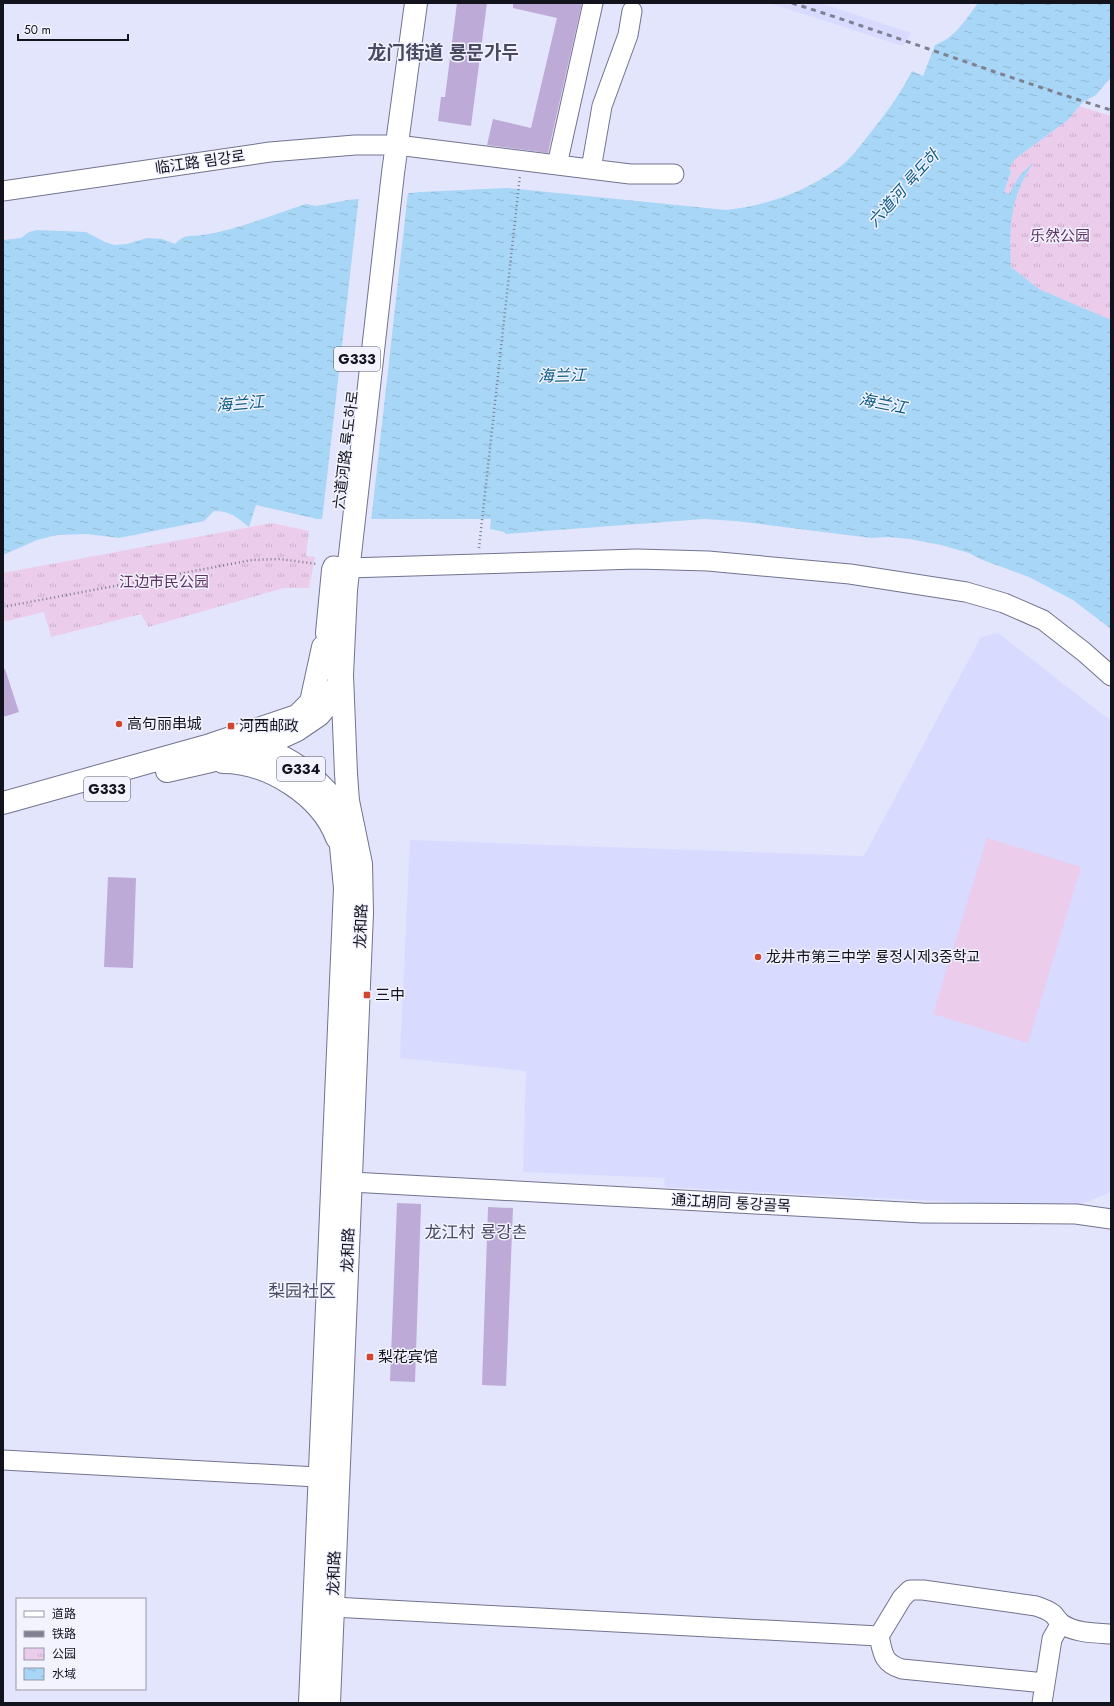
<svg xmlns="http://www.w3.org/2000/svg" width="1114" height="1706" viewBox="0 0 1114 1706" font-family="Jost,'Noto Sans SC','Noto Sans KR',sans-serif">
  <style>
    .built { fill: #d8daff }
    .park { fill: url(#park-tufts) }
    .pitch { fill: #ebcceb }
    .water { fill: url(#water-ripples) }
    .pier { fill: #e3e5fc }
    .building { fill: #bdaad7 }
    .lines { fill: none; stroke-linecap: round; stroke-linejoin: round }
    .minor-casing { stroke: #72738e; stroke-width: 21 }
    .highway-casing { stroke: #72738e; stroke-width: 24 }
    .path { stroke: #7b7c8d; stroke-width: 2.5; stroke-dasharray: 1 3; stroke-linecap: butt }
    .minor { stroke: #fff; stroke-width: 19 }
    .highway { stroke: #fff; stroke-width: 22 }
    .rail { stroke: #7f8192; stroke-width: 3; stroke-dasharray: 5 5; stroke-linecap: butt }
    .poi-dot { fill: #d24630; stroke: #f2f3ff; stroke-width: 1.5 }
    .labels { text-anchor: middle; stroke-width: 3; stroke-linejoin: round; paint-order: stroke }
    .shield { fill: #f2f3ff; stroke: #555661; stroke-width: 1 }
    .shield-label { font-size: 14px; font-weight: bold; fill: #12131d }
    .street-label { font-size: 15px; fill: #12131d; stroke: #f2f3ff }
    .park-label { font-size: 15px; fill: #5f3161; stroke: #f2f3ff }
    .poi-label { font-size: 15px; fill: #12131d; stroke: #f2f3ff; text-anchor: start }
    .water-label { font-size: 16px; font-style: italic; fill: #0d5c84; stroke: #f2f3ff }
    .quarter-label { font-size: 17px; fill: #494a62; stroke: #f2f3ff }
    .district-label { font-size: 19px; font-weight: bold; fill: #494a62; stroke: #f2f3ff }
  </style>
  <defs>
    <pattern id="park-tufts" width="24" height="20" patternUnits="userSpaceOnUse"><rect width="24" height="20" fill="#ebcceb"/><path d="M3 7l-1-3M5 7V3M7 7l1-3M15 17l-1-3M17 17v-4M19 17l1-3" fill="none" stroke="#c8aec9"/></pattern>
    <pattern id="water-ripples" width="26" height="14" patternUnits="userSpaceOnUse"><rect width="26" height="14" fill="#a8d6f6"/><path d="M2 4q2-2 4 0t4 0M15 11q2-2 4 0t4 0" fill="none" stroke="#90b7d2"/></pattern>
  </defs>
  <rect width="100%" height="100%" fill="#e3e5fc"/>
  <path class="built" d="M769 3H820L911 33 903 46Z
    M998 633 1111 721V1192L1072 1208 665 1187 664 1178 523 1172 526 1071 400 1058 410 840 864 856 981 637Z"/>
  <path class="park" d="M1079 106 1111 116V320L1039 289 1011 267C1009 229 1010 197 1032 164L1009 194 1004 192 1011 173 1009 168 1015 159 1068 120Z
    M272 523 309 531 306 556 315 557 309 588H284L148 627 141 614 51 637 44 612 3 622V573Z"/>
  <path class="pitch" d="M987 838 1081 867 1028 1043 933 1014Z"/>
  <path class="water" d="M978 3H1111V77L1096 95 1082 103 1068 120 1015 159 1009 168 1011 172 1004 192 1009 194 1020 175 1034 162C1010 197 1009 226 1011 267L1039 289 1111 320V629L1073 600 1029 577 980 559 969 553 941 545 910 539 888 537 871 538 736 521 704 519 506 534 504 532 490 529 491 519H317L256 505 249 527C237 517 230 511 214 511L204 521 119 538 87 534 57 535 37 540 3 555V240L21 238 29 232 37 230 86 232 105 242 115 245 127 244 147 238 162 239 175 244C186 233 190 237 202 235 237 230 272 215 306 204L316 206 348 200 420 192 507 188 726 210C764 206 802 193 834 171 850 161 860 146 871 132 887 112 901 93 912 71L923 76 935 45C955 38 966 19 978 3Z"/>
  <path class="pier" d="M408 192 371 522 322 521 359 196Z"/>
  <path class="building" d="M457 3H487L471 126 438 121 441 97H445Z
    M513 3H582L548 153 487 145 493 119 531 128 557 18 513 8Z
    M5 669 19 712 3 717V670Z
    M108 877 136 878 133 968 104 967Z
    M397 1203 421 1204 415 1382 390 1381Z
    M488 1207 513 1208 506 1386 482 1385Z"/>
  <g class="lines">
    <g class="minor-casing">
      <path id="minor" d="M557 165 593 3
        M591 169 602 106 628 35 632 11
        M3 191 270 152 355 145H397L630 174H674
        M333 566 348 568 637 559 708 561 850 574 966 592 1004 603 1043 620 1084 652 1111 676
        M351 1182 922 1213 1076 1214 1111 1219
        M3 1460 335 1478
        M333 1607 879 1636
        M1045 1683 902 1669C883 1663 883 1654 879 1636L902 1598 910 1590H923L1036 1606C1042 1608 1048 1610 1053 1614 1056 1617 1058 1621 1062 1624 1075 1633 1095 1633 1111 1634
        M1042 1703 1052 1639 1061 1623"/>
    </g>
    <g class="highway-casing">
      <path id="highway" d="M330 669 331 652 327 633 333 570
        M249 746C288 752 326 783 345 817
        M223 762C268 762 321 795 337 838
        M167 771 211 761 258 748 297 730 319 715 329 703 341 677
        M3 803 210 745 297 716 311 702 323 647
        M310 1703 345 888 337 805
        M329 1703 362 913 361 864 348 801 346 774 342 675 346 590 393 173 416 3"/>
    </g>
    <path class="path" d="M479 548 520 175
      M3 607 252 560 280 559 317 564"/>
    <use href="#minor" class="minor"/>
    <use href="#highway" class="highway"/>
    <path class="rail" d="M792 3C899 37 1004 77 1111 110"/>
  </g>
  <g class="poi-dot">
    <circle cx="119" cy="724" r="4"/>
    <rect x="227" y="722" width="8" height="8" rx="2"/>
    <circle cx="758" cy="957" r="4"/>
    <rect x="363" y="991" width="8" height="8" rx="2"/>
    <rect x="366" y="1353" width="8" height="8" rx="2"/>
  </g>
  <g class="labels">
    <g class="shield">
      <rect x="334" y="347" width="46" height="24" rx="3"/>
      <rect x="277" y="757" width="48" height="24" rx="3"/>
      <rect x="84" y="777" width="46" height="24" rx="3"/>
    </g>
    <g class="shield-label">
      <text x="357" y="364">G333</text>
      <text x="301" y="774">G334</text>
      <text x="107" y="794">G333</text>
    </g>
    <g class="street-label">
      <text transform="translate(200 162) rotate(-8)" y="5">临江路 림강로</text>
      <text transform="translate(346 450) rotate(-83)" y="5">六道河路 륙도하로</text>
      <text transform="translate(361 926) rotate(-88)" y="5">龙和路</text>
      <text transform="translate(731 1203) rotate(3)" y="5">通江胡同 통강골목</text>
      <text transform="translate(348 1250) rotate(-88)" y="5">龙和路</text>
      <text transform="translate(334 1573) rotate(-88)" y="5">龙和路</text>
    </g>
    <g class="park-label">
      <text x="1060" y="241">乐然公园</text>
      <text x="164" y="587">江边市民公园</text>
    </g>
    <g class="poi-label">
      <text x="127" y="729">高句丽串城</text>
      <text x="239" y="731">河西邮政</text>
      <text x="766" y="962">龙井市第三中学 룡정시제3중학교</text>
      <text x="375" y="1000">三中</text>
      <text x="378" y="1362">梨花宾馆</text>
    </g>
    <g class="water-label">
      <text transform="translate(903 188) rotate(-48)" y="6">六道河 륙도하</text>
      <text transform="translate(562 375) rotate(-1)" y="6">海兰江</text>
      <text transform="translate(240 403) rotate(-5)" y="6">海兰江</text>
      <text transform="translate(883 403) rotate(11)" y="6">海兰江</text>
    </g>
    <g class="quarter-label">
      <text x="476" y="1238">龙江村 룡강촌</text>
      <text x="302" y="1297">梨园社区</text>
    </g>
    <g class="district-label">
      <text x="443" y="59">龙门街道 룡문가두</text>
    </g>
  </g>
  <rect width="1114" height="1706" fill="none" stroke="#12131d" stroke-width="8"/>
  <rect x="16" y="1598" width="130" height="92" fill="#f2f3ff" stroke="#9899a5"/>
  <rect x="24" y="1611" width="20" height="6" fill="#ffffff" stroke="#9899a5"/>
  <text x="52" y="1618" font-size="12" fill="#12131d">道路</text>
  <rect x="24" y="1631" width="20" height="6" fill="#7f8192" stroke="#9899a5"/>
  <text x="52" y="1638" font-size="12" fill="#12131d">铁路</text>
  <rect x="24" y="1648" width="20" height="12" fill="url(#park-tufts)" stroke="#9899a5"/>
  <text x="52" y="1658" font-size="12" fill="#12131d">公园</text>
  <rect x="24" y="1668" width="20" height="12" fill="url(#water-ripples)" stroke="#9899a5"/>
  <text x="52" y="1678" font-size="12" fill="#12131d">水域</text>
  <path d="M18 34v6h110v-6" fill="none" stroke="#12131d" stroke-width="2"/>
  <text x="24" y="34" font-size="12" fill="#12131d" stroke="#f2f3ff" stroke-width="3" paint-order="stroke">50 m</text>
</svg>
